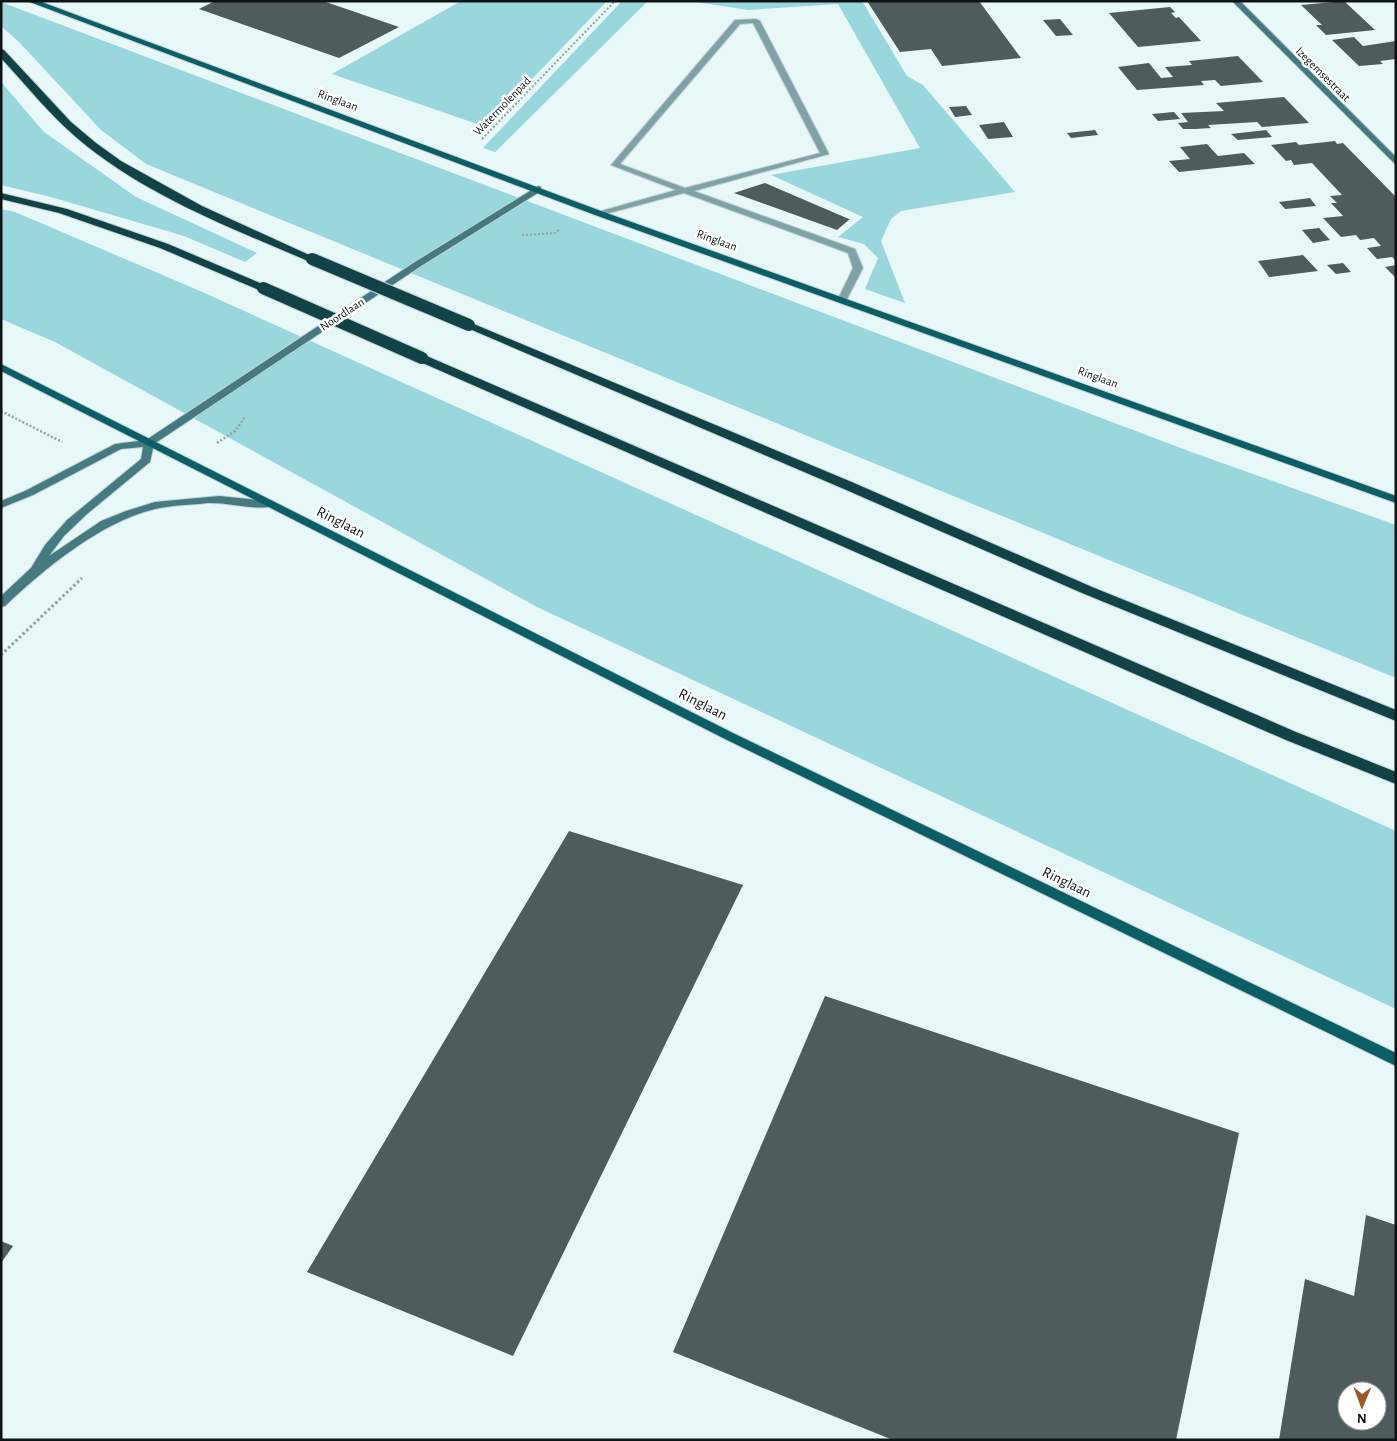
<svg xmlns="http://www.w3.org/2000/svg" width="1397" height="1441" viewBox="0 0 1397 1441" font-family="'Alegreya Sans',sans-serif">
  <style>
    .green { fill: #99d7dd }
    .building { fill: #4f5c5d; fill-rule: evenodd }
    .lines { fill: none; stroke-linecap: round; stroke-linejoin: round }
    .lane-casing { stroke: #c5d3d4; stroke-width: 2 }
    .secondary-casing { stroke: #c5d3d4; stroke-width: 2 }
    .primary-casing { stroke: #c5d3d4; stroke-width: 2 }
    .highway-casing { stroke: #c5d3d4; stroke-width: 2 }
    .path-far2 { stroke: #95a1a1; stroke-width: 2; stroke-dasharray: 2 2; stroke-linecap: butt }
    .path-far1 { stroke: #95a1a1; stroke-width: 2.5; stroke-dasharray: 2 2; stroke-linecap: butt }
    .path { stroke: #95a1a1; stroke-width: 3; stroke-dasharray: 2.5 2.5; stroke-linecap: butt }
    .lane { fill: #80a2a6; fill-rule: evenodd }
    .secondary { fill: #457a80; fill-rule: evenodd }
    .primary { fill: #0b5e65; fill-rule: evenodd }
    .highway { fill: #114246; fill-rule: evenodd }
    .highway-bridge-casing { stroke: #c5d3d4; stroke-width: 14; stroke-linecap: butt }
    .highway-bridge { stroke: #114246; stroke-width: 12 }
    .labels { text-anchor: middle; stroke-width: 5; stroke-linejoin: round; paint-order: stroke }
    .far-street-label { font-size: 12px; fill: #0e1414; stroke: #fff }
    .street-label { font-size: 15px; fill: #0e1414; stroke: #fff }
  </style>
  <rect width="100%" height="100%" fill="#e8f7f8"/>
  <path class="green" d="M461 1H607L486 127 332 74Z
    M622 1H648L495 152 483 148Z
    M690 1H862L907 76 923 85 1015 192 901 211 891 219 881 241 905 303 865 289 878 258 864 244 838 237 863 217 771 175 920 148 838 4 748 10Z
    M1 2 1194 453 1396 525V678L146 164 101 130 19 42 1 26Z
    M1 82 44 132 136 197 257 253 245 262 184 236 51 197 1 185Z
    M1 209 15 212 200 291 1396 831V1009L537 607 55 342 1 319Z"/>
  <path class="building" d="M215 1H323L399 27 339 58 199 9Z
    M867 1H979L1021 58 942 66 931 49 900 52Z
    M1344 1 1375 30 1326 35 1316 25H1322L1301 5Z
    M1170 7 1175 12 1171 13 1176 18 1179 17 1201 41 1138 47 1109 13Z
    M1060 19 1073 35 1056 36 1043 20Z
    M1354 37 1363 46 1396 41V59L1380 61 1383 64 1359 66 1332 40Z
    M1238 56 1263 82 1221 86 1215 80 1201 81 1204 85 1137 90 1118 67 1149 63 1161 78 1173 77 1165 67 1192 65 1189 61Z
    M1284 97 1309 123 1262 127 1257 122 1208 125 1211 128 1195 129H1183L1178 123 1188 122 1181 113 1224 111 1216 103Z
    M966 106 972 115 955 117 949 107Z
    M1174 112 1180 119 1158 121 1152 114Z
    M1004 122 1013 137 988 139 979 125Z
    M1095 130 1098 135 1071 138 1067 133Z
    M1266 130 1272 137 1238 140 1231 134Z
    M1335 141 1337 144 1343 143 1396 197V261L1392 257 1377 259 1367 248 1381 246 1374 238 1360 240 1356 235 1341 237 1323 218 1343 216 1331 203H1337L1330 196 1342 195 1312 163 1294 165 1291 160 1286 161 1271 145 1296 142 1299 145Z
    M1207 144 1218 156 1244 153 1255 164 1179 172 1169 161 1190 159 1180 147Z
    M765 183 849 219H850L837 230 734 193Z
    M1310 198 1316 206 1285 209 1279 202Z
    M1319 228 1330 240 1313 243 1302 230Z
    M1303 255 1318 271 1269 277 1258 261Z
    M1343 263 1351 272 1336 274 1327 265Z
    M1396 265V278L1385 267Z
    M569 831 743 885 513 1356 307 1272Z
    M825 996 1239 1133 1176 1440H893L673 1352Z
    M1366 1215 1396 1225V1440H1279L1305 1279 1354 1296ZM1347 1391H1377V1421H1347Z
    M1 1241 13 1246 1 1263Z"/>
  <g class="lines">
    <g class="lane-casing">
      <path id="lane" d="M756 19 760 21 829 154 694 191 855 249 863 268 845 303 842 304 837 301 853 268 848 253 684 193 598 216 594 213 676 190 611 165 735 20ZM753 23 820 153 685 188 620 164 740 24Z"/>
    </g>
    <g class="secondary-casing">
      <path id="secondary" d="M1232 1H1240L1396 157V165Z
        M538 186 541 187V191L421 266 154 444 150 462 87 514 64 536 49 556 101 521 126 511 155 502 219 496 269 501 274 504 273 506C256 511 228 502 208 503 191 505 172 505 155 509 101 522 45 568 5 606L1 607V596L31 568 45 545 67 520 141 459 143 447 121 449 33 495 1 508V501L25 491 115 444 146 440 415 262Z"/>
    </g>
    <g class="primary-casing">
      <path id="primary" d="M27 1H39L601 211 1396 496V503L595 215Z
        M1 364 733 733 1396 1053V1066L725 739 1 371Z"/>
    </g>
    <g class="highway-casing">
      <path id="highway" d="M1 49 4 50 71 122 96 143 121 161 202 206 318 259 312 262 308 261C229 227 144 195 77 138 49 114 26 85 1 58Z
        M1 193 67 209 168 244 267 286 269 288 267 290H259L160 248 59 213 1 199Z
        M469 322 854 483 1092 587 1396 710V721L1082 593 844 489 465 327 463 325Z
        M422 354 1296 732 1396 772V784L1286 740 418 361 416 358Z"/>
    </g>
    <path class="path-far2" d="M482 139 615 1
      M522 235 555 233 560 229"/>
    <path class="path-far1" d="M1 411 62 442
      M217 443 235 431 245 417"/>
    <path class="path" d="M1 655 82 578"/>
    <use href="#lane" class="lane"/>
    <use href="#secondary" class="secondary"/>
    <use href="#primary" class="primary"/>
    <use href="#highway" class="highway"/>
    <g class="highway-bridge-casing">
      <path id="highway-bridge" d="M312 259 469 325
        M263 288 422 358"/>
    </g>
    <use href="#highway-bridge" class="highway-bridge"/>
  </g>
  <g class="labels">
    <g class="far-street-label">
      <text transform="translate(1323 74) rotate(45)" y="4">Izegemsestraat</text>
      <text transform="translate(338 100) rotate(20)" y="4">Ringlaan</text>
      <text transform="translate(502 106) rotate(-46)" y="4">Watermolenpad</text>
      <text transform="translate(717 240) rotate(20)" y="4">Ringlaan</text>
      <text transform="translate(342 314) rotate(-33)" y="4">Noordlaan</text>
      <text transform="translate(1098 377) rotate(20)" y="4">Ringlaan</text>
    </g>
    <g class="street-label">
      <text transform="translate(341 522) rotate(27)" y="5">Ringlaan</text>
      <text transform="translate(703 704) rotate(27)" y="5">Ringlaan</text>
      <text transform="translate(1067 882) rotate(26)" y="5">Ringlaan</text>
    </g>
  </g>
  <rect width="1397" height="1441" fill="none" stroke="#0e1414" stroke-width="5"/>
  <g transform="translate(1362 1406) rotate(181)"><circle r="24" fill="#ffffff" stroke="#9fa1a1"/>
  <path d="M0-4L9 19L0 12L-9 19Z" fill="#9c5928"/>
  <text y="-8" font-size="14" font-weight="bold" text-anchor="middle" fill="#0e1414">N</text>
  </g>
</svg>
